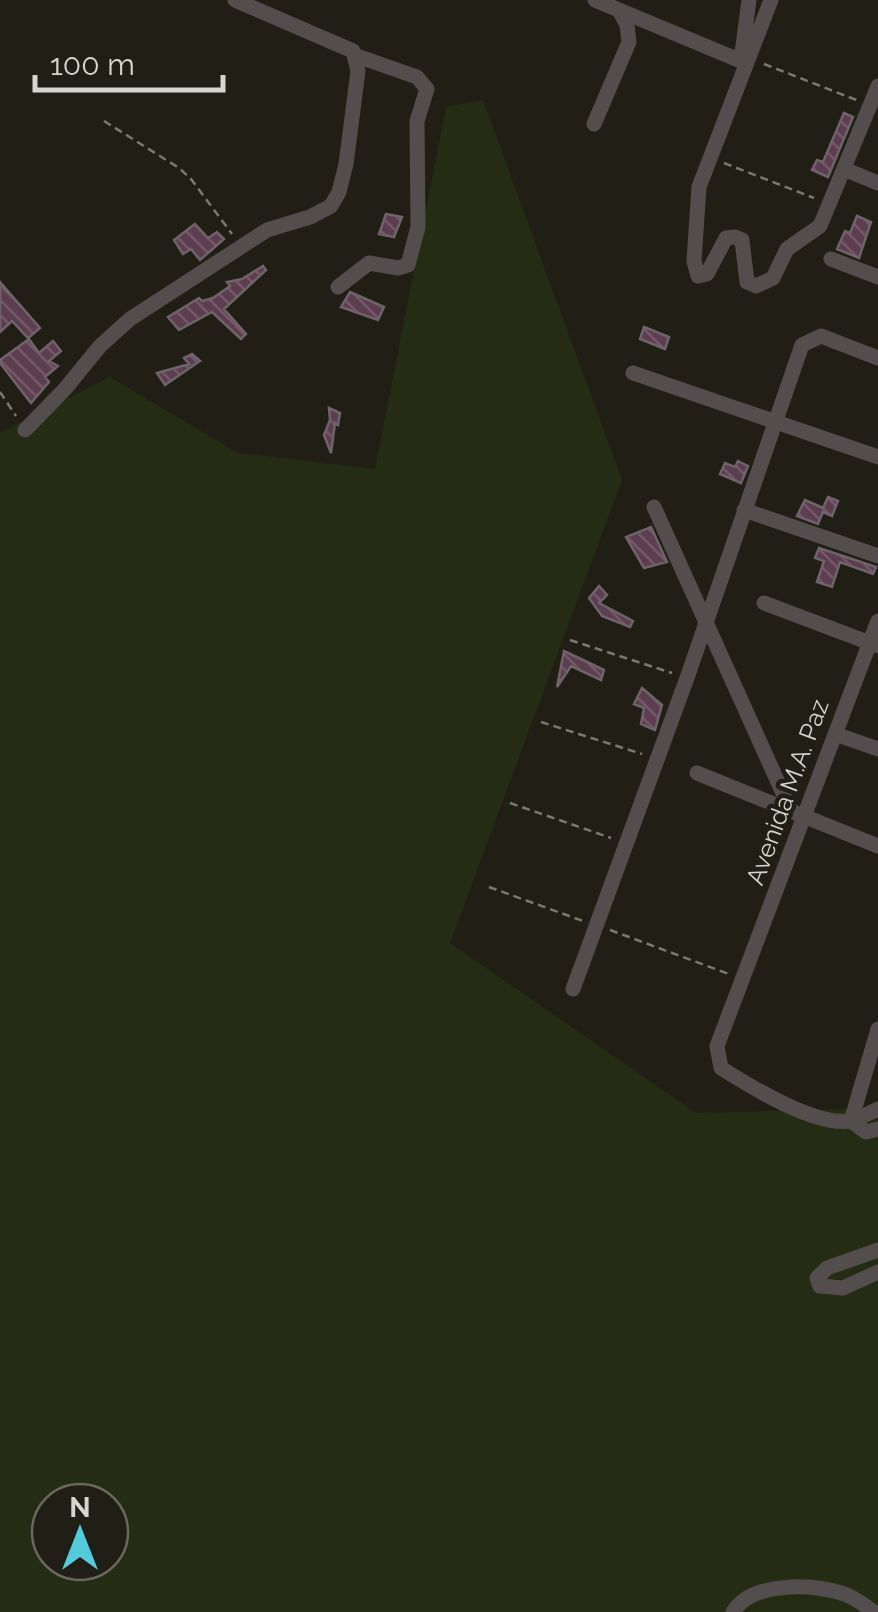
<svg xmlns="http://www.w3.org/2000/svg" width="878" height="1612" viewBox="0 0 878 1612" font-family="Raleway,sans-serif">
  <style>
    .grass { fill: #242d13; fill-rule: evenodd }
    .building { fill: url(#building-back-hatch); stroke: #6f636a; stroke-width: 2.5 }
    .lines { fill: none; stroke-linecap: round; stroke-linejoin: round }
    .path { stroke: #7a7870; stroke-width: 2.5; stroke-dasharray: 8 5; stroke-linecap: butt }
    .minor { stroke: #544d4d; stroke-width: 15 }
    .labels { text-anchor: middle; stroke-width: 9; stroke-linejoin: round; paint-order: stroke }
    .street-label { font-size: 25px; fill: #d6d5ce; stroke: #211f15 }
  </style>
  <defs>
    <pattern id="building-back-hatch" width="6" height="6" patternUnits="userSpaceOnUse" patternTransform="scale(2.5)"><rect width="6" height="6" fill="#5d3d50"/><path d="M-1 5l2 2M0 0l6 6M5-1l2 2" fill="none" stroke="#745868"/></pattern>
  </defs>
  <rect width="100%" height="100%" fill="#211f15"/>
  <path class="grass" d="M483 100 622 480 450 943 696 1113 878 1108V1612H0V433L110 377 238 453 375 469 446 107ZM50 1502H110V1562H50Z"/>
  <path class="building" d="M844 113 853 117 828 177 812 170 817 160 823 162Z
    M386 214 402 217 394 237 379 234Z
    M857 216 871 222 859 258 837 249 845 231 850 233Z
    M195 224 208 238 217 232 224 239 200 260 191 249 183 254 174 240Z
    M263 266 266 270 224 309 246 334 241 339 212 312 179 330 168 317 199 298 202 301 213 298 230 286 227 282 242 279Z
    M0 282 40 328 28 338 12 321 0 332Z
    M350 292 384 307 378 320 341 307Z
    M644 327 669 337 665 349 640 339Z
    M29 339 39 353 53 341 61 351 49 361 58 366 45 377 49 382 31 403 0 363V360Z
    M192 354 200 361 165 385 157 373 189 364 184 358Z
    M329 408 340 413 338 425 335 423 331 453 324 435 330 420Z
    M738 461 748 466 741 483 720 474 725 463 735 467Z
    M828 497 838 501 832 516 823 512 818 524 797 516 805 500 823 508Z
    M651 527 667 562 644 568 626 537Z
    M819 548 876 567 873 574 840 562 832 587 817 582 824 561 815 558Z
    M599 586 607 595 599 603 633 621 630 627 602 616 589 598Z
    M564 651 604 670 601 680 571 666 557 687Z
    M642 688 662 705 655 730 641 724 644 708 634 704Z"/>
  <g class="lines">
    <path class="path" d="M764 64 859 101
      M104 121 179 168 191 179 232 234
      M724 163 814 198
      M0 392 16 416
      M570 640 672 673
      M541 722 642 754
      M510 803 611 838
      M489 887 583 921
      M610 930 729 974"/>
    <path class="minor" d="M595 0 741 61
      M771 0 699 187 694 261 698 276 707 274 726 238 735 237 742 240 747 282 756 286 773 278 787 249 820 226 878 86
      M741 61 749 0
      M594 124 629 42 627 25 619 10
      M844 169 878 183
      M831 259 878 277
      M338 287 369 263 398 268 408 265 418 227 417 121 427 89 417 77 357 56
      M633 373 878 457
      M25 430 65 389 100 346 130 319 267 230 310 217 331 206 339 192 346 164 358 71 353 51 235 0
      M654 507 791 811 878 846
      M744 510 878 556
      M764 603 878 646
      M878 621 717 1046 721 1068C751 1087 814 1126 849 1121 859 1119 869 1113 878 1109
      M835 734 878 749
      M697 773 791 811
      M573 989 687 678 802 345 821 336 878 358
      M878 1029 851 1121 866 1132 878 1129
      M878 1250 827 1268 817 1278 820 1286 843 1288 878 1272
      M733 1612C752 1581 816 1583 847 1595 856 1599 866 1606 874 1612"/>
  </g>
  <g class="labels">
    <g class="street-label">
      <text transform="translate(787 792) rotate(-70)" y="9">Avenida M.A. Paz</text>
    </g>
  </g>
  <g transform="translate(80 1532)"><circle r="48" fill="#211f15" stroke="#69685f" stroke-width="2.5"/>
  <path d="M0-8L18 38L0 25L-18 38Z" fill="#53cbda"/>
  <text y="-15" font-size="28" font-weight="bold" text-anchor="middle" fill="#d6d5ce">N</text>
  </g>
  <path d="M35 75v15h188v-15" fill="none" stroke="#d6d5ce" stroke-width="5"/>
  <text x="50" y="75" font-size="30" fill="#d6d5ce" stroke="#211f15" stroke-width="8" paint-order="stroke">100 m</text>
</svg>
